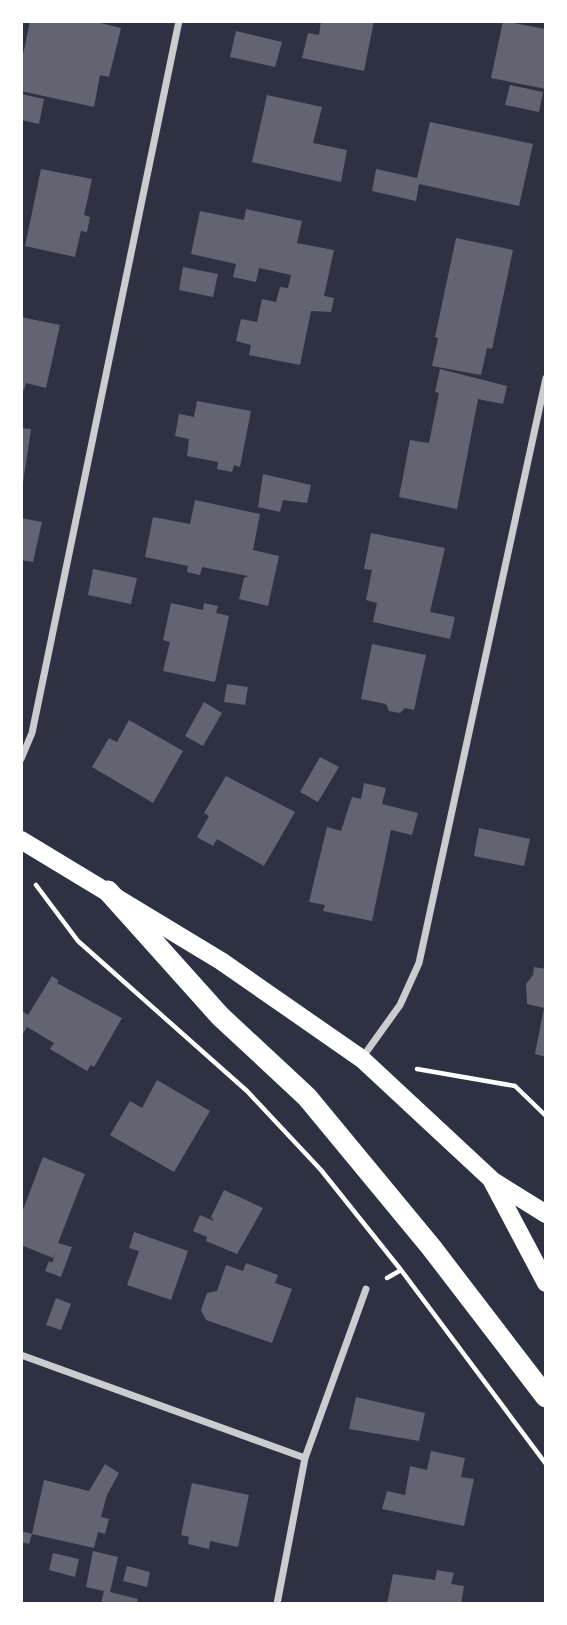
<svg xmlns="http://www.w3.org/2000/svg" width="567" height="1625" viewBox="0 0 567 1625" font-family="'Playfair Display',serif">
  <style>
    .building { fill: #626471 }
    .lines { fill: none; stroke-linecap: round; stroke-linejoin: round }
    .path { stroke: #fff; stroke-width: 4.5 }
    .minor { stroke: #caccd0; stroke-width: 7 }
    .primary { stroke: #fff; stroke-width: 18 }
    .motorway { stroke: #fff; stroke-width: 21 }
  </style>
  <rect width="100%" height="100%" fill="#2d3142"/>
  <path class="building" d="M30 21H92L121 28 109 77 100 75 94 107 21 91V65Z
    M321 21H374L364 71 302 58 308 33 319 35Z
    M503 21 546 29V89L491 78Z
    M236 31 282 42 275 67 230 57Z
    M510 85 543 92 539 112 505 105Z
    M21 94 44 99 39 124 21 120Z
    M267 95 322 107 313 143 347 150 341 182 252 162Z
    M430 122 533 144 519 206 419 184 416 201 372 191 376 169 417 178Z
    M41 169 92 179 84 215 90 217 87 232 81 231 75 257 25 246Z
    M246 209 302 221 297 243 334 250 324 296 334 298 331 312 311 311 300 365 249 355 251 345 236 341 241 319 257 322 262 299 276 302 280 287 288 288 291 275 259 268 256 282 233 277 236 264 191 254 200 211 244 220Z
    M456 238 513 250 492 349 487 348 481 375 432 366 438 338 435 337Z
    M183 267 218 274 213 297 179 290Z
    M21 317 60 325 46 388 26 383 24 390 21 389Z
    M440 369 507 386 503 404 478 399 457 509 399 497 410 440 429 443 439 393 435 392Z
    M197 401 251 411 240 467 234 465 232 472 217 469 218 462 187 456 189 439 175 436 179 414 194 417Z
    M21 428 31 429 22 490H21Z
    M263 474 311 485 307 503 283 500 280 512 258 507Z
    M195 500 260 514 253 550 279 556 268 606 239 599 244 578 248 576 202 567 200 575 187 572 188 566 145 557 153 517 190 524Z
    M21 518 42 522 33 562 21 560Z
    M371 533 445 548 430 612 455 617 450 639 373 622 377 603 366 600 372 570 364 569Z
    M93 569 137 578 131 604 88 595Z
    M171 603 203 610 204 603 218 606 216 613 229 616 215 682 163 671 170 642 163 640Z
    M372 644 426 655 414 710 405 708 400 713 389 711 386 704 361 699Z
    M227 684 248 687 245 705 224 702Z
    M204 702 222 713 203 746 185 736Z
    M129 720 183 751 153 803 92 767 109 738 117 742Z
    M320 757 339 767 318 802 300 792Z
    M226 776 295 812 264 866 217 839 213 846 197 837 209 816 204 813Z
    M364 783 386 788 382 804 418 813 412 835 391 830 372 921 323 911 325 905 309 902 327 827 341 831 352 797 361 799Z
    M479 828 530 839 524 866 474 856Z
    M534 967 546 969V1057L535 1054 544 1008 527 1004 526 984 533 975Z
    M52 976 59 981 57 983 122 1018 94 1067 91 1065 87 1071 50 1049 54 1043 27 1027 21 1037V1010L28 1015Z
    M157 1080 210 1111 174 1172 110 1135 130 1101 142 1108Z
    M43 1157 85 1174 58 1243 72 1247 61 1277 45 1271 49 1261 52 1263 56 1251 53 1258 21 1245V1215Z
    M224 1190 263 1208 237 1254 206 1241 207 1237 193 1231 200 1215 214 1221 211 1217Z
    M134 1232 188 1251 171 1300 127 1285 139 1251 129 1248Z
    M246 1263 278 1275 275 1283 292 1289 272 1343 206 1320 201 1310 207 1293 217 1291 226 1265 243 1271Z
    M56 1298 71 1304 61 1330 46 1325Z
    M356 1397 425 1413 419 1441 349 1429Z
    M431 1451 465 1458 461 1477 474 1479 464 1526 382 1509 387 1491 405 1495 410 1466 427 1470Z
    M105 1464 119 1473 107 1495 101 1517 109 1519 105 1534 98 1532 94 1548 32 1534 29 1544 21 1542V1531L32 1534 44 1480 89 1491Z
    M192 1483 249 1495 238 1547 210 1541 209 1549 188 1544 189 1537 181 1535Z
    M93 1551 118 1557 110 1592 138 1599 136 1604H101L104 1591 86 1587Z
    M53 1553 79 1559 75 1577 49 1570Z
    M127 1566 150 1572 147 1587 123 1581Z
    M437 1570 454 1573 451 1584 464 1586 461 1604H387L393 1574 435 1580Z"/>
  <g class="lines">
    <path class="path" d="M36 885 78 941 247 1091 321 1170 401 1270 546 1464
      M417 1069 515 1086 546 1116
      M387 1278 401 1270"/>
    <path class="minor" d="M21 759 32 733 179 21
      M362 1058 400 1005 419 963 546 378
      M21 1355 305 1458
      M277 1604 305 1458 366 1289"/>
    <path class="primary" d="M21 840 221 961 362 1059 491 1179 546 1283
      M493 1181 546 1214"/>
    <path class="motorway" d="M108 891 220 1016 307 1097 431 1247 546 1397"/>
  </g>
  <rect width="567" height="1625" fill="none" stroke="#ffffff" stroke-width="46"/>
</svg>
